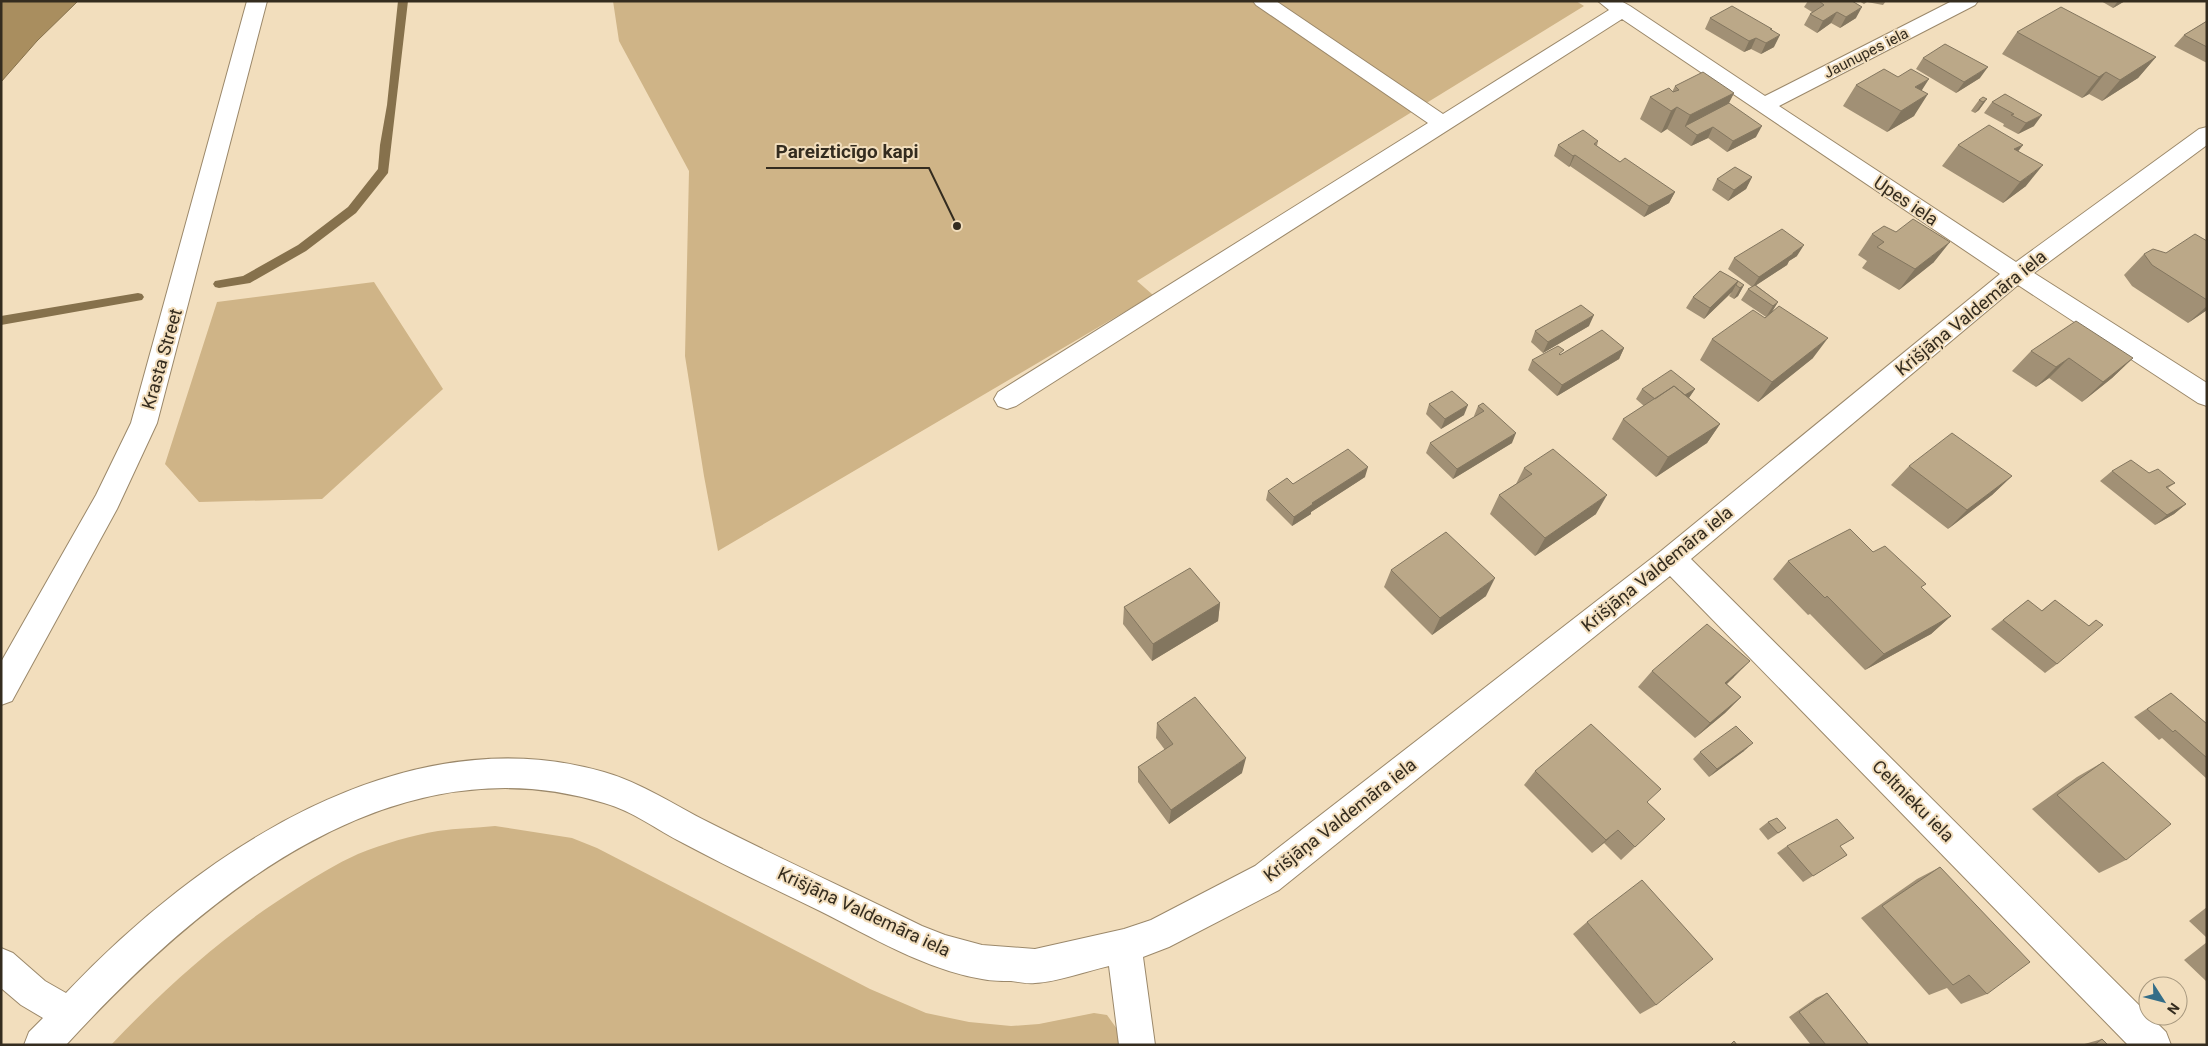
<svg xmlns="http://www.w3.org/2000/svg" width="2208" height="1046" viewBox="0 0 2208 1046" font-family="Roboto,sans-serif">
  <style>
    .green { fill: #cfb487 }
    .water { fill: #a98e5f; stroke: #86714c }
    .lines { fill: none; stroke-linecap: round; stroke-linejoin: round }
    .stream { fill: #86714c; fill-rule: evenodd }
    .minor-casing { stroke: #9b886a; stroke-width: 2 }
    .minor { fill: #fff; fill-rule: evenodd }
    .wall { fill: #a19075 }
    .shaded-wall { fill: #83765f }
    .building { fill: #bba888; stroke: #83765f }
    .labels { text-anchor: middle; stroke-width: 4; stroke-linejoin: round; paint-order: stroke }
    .far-street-label { font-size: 15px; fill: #342c1f; stroke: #f2debd }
    .street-label { font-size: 18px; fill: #342c1f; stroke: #f2debd }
    .leader { fill: none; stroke: #342c1f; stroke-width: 2 }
    .callout-dot { fill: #342c1f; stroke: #f2debd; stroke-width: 2 }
    .callout-label { font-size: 19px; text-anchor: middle; font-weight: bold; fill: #342c1f; stroke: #f2debd; stroke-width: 4; stroke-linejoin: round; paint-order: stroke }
  </style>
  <rect width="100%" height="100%" fill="#f2debd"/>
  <path class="green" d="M613 1H1576L1584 6 1137 281 1153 295 718 551 704 476 685 356 689 171 619 41Z
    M374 282 443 389 322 499 199 502 165 464 217 302Z
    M495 826 572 838 597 848 870 989 926 1013 969 1022 1011 1026 1039 1024 1094 1013 1107 1015 1117 1029 1121 1045H111C167 986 226 933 296 889 316 876 336 864 358 854 383 844 412 835 438 831 457 828 476 828 495 826Z"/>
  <path class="water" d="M1 1H78L37 41 1 82Z"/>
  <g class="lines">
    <path class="stream" d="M398 1H408L388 173 356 213 306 251 250 283 219 288 215 287 213 284 215 281 243 276 298 245 348 207 378 169 380 145 387 105Z
      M138 293 142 294 144 297 142 300 1 325V316Z"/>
    <g class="minor-casing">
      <path id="minor" d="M247 1H267L157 423 117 509 12 701 1 705V662L96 495 131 423Z
        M1253 1H1276L1443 114 1609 10 1598 1H1621L1630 6 1765 96 1952 1H1978L1975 5 1779 106 2016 262 2199 129 2207 127V145L2034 273 2207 383V406L2198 403 2018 285 1691 559 2166 1032 2171 1045H2128L1670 576 1279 890 1169 947 1143 957 1155 1045H1119L1109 966C1087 971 1057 982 1035 983 1027 984 1019 982 1011 981 1002 981 992 981 982 979 926 970 870 936 820 911 774 889 728 867 683 843 657 830 633 811 604 803 391 738 201 898 66 1045H24L29 1032 43 1018 21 1005 1 988V948L13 953 45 981 66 993C198 853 403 714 604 772 642 783 674 805 708 822 779 858 851 891 922 926L945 935 982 945 1035 949 1124 929 1151 920 1255 866 1661 551 2000 274 1622 19 1016 406 1007 409 998 406 994 399 998 392 1428 123 1256 5Z"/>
    </g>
    <use href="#minor" class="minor"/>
  </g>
  <path class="wall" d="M1808 1H1852L1856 18 1840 28 1831 23 1817 33 1804 25 1810 14 1812 12 1804 7Z
    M1859 1H1886L1883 5 1867 2 1864 4Z
    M2101 1H2125L2113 8Z
    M1710 18 1772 29V30L1774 47 1761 54 1751 49 1744 52 1705 29Z
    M2207 21V63L2174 46 2184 35Z
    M2017 32 2156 57 2138 78 2102 101 2089 94 2082 98 2002 54Z
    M1923 58 1980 78 1956 93 1916 69Z
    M1856 85 1921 90 1914 116 1887 132 1843 106Z
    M1675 86 1734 93 1729 103 1756 137 1727 152 1708 138 1691 146 1667 129 1661 133 1640 119 1650 97 1672 92Z
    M2005 94 2034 126 2018 134 2003 126 2004 124 1984 113 1992 102Z
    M1987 99 1979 110 1975 113 1971 111 1979 100Z
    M1598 141 1597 146 1620 162 1675 192 1669 203 1644 217 1570 166 1569 167 1554 156 1558 145Z
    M1958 145 2018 151 2026 186 2003 203 1942 166Z
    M1752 177 1746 189 1728 201 1712 190 1717 179Z
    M1872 234 1934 262 1899 290 1862 268 1867 261 1858 255Z
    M2207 241V310L2188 323 2132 286 2124 275 2144 254 2166 253Z
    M1797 256 1789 261 1787 265 1756 285 1778 302 1772 312 1813 358 1758 402 1700 360 1712 339 1766 317 1741 300 1748 289 1752 287 1728 269 1734 258Z
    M1720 271 1744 285 1738 296 1734 299 1729 296 1732 292 1704 319 1686 308 1693 297Z
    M1589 326 1543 353 1531 342 1535 331Z
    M1624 348 1619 359 1557 396 1528 370 1532 360 1563 354Z
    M2031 351 2133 358 2112 378 2082 402 2049 378 2036 387 2012 371Z
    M1642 389H1695L1689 398 1720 424 1707 443 1656 477 1612 439 1623 419 1644 406 1636 399Z
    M1483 403 1512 443 1453 479 1426 453 1430 443 1475 417 1474 416 1478 406Z
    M1429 404 1464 415 1441 429 1426 414Z
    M1909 466 2012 476 1992 495 1948 529 1891 485Z
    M1524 468 1596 514 1535 556 1490 514 1499 495 1516 484Z
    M2112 471 2149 473 2175 483 2168 488 2186 504 2174 514 2155 525 2100 481Z
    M1365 477 1311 512V514L1292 526 1266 500 1268 491 1293 484Z
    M1873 552 1922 588 1951 616 1931 634 1865 670 1810 614 1808 615 1773 579 1788 561Z
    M1391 570 1486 596 1432 635 1384 587Z
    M2028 600 2041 611 2055 600 2088 626 2096 620 2057 664 2045 673 1991 629Z
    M1220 603 1218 621 1152 661 1123 624 1124 607Z
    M1652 671 1734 677 1727 684 1741 697 1725 713 1695 738 1638 687Z
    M2171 693 2207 724V779L2162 738 2159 740 2134 717Z
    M1157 723 1242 773 1169 824 1138 782V767L1165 750 1156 738Z
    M1744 751 1709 777 1693 759 1700 752Z
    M2103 762 2126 860 2099 873 2032 809 2077 777Z
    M1535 771 1647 802 1665 819 1621 860 1604 843 1592 853 1524 785Z
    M1768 822 1786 828 1768 840 1759 829Z
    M1787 846 1840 847 1847 855 1803 882 1777 853Z
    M1940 867 1987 994 1961 1004 1947 988 1929 995 1861 918 1917 879Z
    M2207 907V938L2189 921Z
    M1587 922 1656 1005 1640 1014 1573 934Z
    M2207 942V982L2184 960Z
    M1827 993 1869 1045H1811L1789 1017 1816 998Z
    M2102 1039 2108 1045H2081Z"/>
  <path class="shaded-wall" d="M2118 1H2125L2113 8Z
    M1862 7 1856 18 1840 28 1846 17Z
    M1837 12 1831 23 1817 33 1823 21Z
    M1780 35 1774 47 1761 54 1766 43Z
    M1756 38 1751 49 1744 52 1749 41Z
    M2156 57 2138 78 2102 101 2120 80Z
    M1988 67 1980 78 1956 93 1964 82Z
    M2106 72 2089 94 2082 98 2099 77Z
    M1929 79 1915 101V87Z
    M1734 93 1723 114 1685 126 1690 115Z
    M1928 94 1914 116 1887 132 1901 111Z
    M1987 99 1979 110 1975 113 1983 102Z
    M1677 107 1667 129 1661 133 1671 111Z
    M2042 115 2034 126 2018 134 2026 123Z
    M1762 126 1756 137 1727 152 1733 141Z
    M1713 127 1708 138 1691 146 1697 135Z
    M2023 145 2007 166 1998 170 2014 149Z
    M1575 155 1570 166 1569 167 1573 156Z
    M2043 165 2026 186 2003 203 2020 182Z
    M1752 177 1746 189 1728 201 1734 190Z
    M1675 192 1669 203 1644 217 1649 206Z
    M1950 242 1934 262 1899 290 1915 269Z
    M1804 245 1797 256 1789 261 1787 265 1752 288 1759 277Z
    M1738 281 1732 292 1704 319 1710 308Z
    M1744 285 1738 296 1734 299 1740 288Z
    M1778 302 1771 313 1766 317 1773 306Z
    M2207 306V310L2188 323Z
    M1594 315 1589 326 1543 353 1548 342Z
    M1828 338 1813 358 1758 402 1772 382Z
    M1624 348 1619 359 1557 396 1562 385Z
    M2069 358 2049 378 2036 387 2056 367Z
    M2133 358 2112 378 2082 402 2103 382Z
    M1695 389 1688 399 1677 400Z
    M1468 405 1464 415 1441 429 1445 419Z
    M1720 424 1707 443 1656 477 1668 457Z
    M1516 433 1512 443 1453 479 1457 469Z
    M1368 467 1365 477 1311 512V514L1292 526 1294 517 1312 503Z
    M2012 476 1992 495 1948 529 1967 510Z
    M1607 495 1596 514 1535 556 1545 538Z
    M2186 504 2174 514 2155 525 2167 515Z
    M1495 578 1486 596 1432 635 1440 618Z
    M1220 603 1218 621 1152 661 1153 644Z
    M1951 616 1931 634 1865 670 1884 654Z
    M1750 661 1734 677 1710 699 1725 683Z
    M1741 697 1725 713 1695 738 1710 723Z
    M1753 743 1744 751 1709 777 1717 769Z
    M1246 758 1242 773 1169 824 1171 810Z
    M1618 830 1604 843 1592 853 1606 840Z"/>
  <path class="building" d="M1819 1H1852L1862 7 1846 17 1837 12 1823 21 1810 14 1824 5Z
    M1732 6 1772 29H1770L1780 35 1766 43 1756 38 1749 41 1710 18Z
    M2061 7 2156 57 2120 80 2106 72 2099 77 2017 32Z
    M2207 21V47L2184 35Z
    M1945 44 1988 67 1964 82 1923 58Z
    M1884 69 1898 77 1911 69 1929 79 1915 87 1928 94 1901 111 1856 85Z
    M1703 72 1734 93 1690 115 1677 107 1671 111 1650 97 1669 88 1673 92 1679 90 1675 86Z
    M2005 94 2042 115 2026 123 2011 115 2014 114 1992 102Z
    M1983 97 1987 99 1983 102 1979 100Z
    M1729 103 1762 126 1733 141 1713 127 1697 135 1685 126Z
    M1989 125 2023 145 2014 149 2043 165 2020 182 1958 145Z
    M1583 130 1598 141 1594 144 1620 162 1625 158 1675 192 1649 206 1575 155 1573 156 1558 145Z
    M1735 167 1752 177 1734 190 1717 179Z
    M1913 219 1950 242 1915 269 1877 247 1884 242 1872 234 1884 226 1896 232Z
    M1782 229 1804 245 1793 253V254L1759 277 1734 258Z
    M2195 234 2207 241V300L2152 265 2144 254 2153 249 2166 253Z
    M1720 271 1738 281 1744 285 1740 288 1736 285 1738 281 1710 308 1693 297Z
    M1755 285 1778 302 1773 306 1748 289Z
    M1581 305 1594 315 1548 342 1535 331Z
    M1779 306 1828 338 1772 382 1712 339 1753 310 1765 318Z
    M2076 321 2133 358 2103 382 2069 358 2056 367 2031 351Z
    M1602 330 1624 348 1562 385 1532 360 1558 346 1564 350 1559 354 1560 355Z
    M1671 370 1695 389 1685 395 1674 386 1655 399 1642 389Z
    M1674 386 1720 424 1668 457 1623 419Z
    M1452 391 1468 405 1445 419 1429 404Z
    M1483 403 1516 433 1457 469 1430 443 1484 411 1478 406Z
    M1952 433 2012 476 1967 510 1909 466Z
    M1348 449 1368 467 1312 503 1313 504 1294 517 1268 491 1287 478 1293 484Z
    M1553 449 1607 495 1545 538 1499 495 1532 474 1524 468Z
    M2131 460 2149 473 2158 469 2175 483 2166 487 2186 504 2167 515 2112 471Z
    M1850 529 1873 552 1885 546 1926 584 1921 587 1951 616 1884 654 1827 596 1825 598 1788 561Z
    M1446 532 1495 578 1440 618 1391 570Z
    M1190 568 1220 603 1153 644 1124 607Z
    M2028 600 2042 611 2055 600 2089 626 2096 620 2103 625 2057 664 2003 620Z
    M1707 624 1750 661 1725 683 1741 697 1710 723 1652 671Z
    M2171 693 2207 724V758L2175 730 2173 732 2147 709Z
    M1195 697 1246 758 1171 810 1138 767 1173 744 1157 723Z
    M1591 724 1661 789 1647 802 1665 819 1635 847 1618 830 1606 840 1535 771Z
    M1736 726 1753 743 1717 769 1700 752Z
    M2103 762 2171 824 2126 860 2057 795Z
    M1777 818 1786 828 1778 833 1768 822Z
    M1837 819 1854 838 1840 846 1847 855 1813 876 1787 846Z
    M1940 867 2030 962 1987 994 1969 975 1953 985 1882 906Z
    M1642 880 1713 959 1656 1005 1587 922Z
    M1827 993 1869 1045H1826L1799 1012Z
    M2102 1039 2108 1045H2094Z
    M1734 1041 1737 1045H1730Z"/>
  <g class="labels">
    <g class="far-street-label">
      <text transform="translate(1866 53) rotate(-27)" y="5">Jaunupes iela</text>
    </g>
    <g class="street-label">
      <text transform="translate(1906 201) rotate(34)" y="6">Upes iela</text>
      <text transform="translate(1971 313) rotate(-39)" y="6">Krišjāņa Valdemāra iela</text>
      <text transform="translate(162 359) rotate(-74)" y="6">Krasta Street</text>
      <text transform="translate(1657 569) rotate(-39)" y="6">Krišjāņa Valdemāra iela</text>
      <text transform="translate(1913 801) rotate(45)" y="6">Celtnieku iela</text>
      <text transform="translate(1340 820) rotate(-38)" y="6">Krišjāņa Valdemāra iela</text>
      <text transform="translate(864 912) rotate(25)" y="6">Krišjāņa Valdemāra iela</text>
    </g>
  </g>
  <path class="leader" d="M957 226L929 168H766"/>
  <circle class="callout-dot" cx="957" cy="226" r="5"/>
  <g class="callout-label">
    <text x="847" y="158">Pareizticīgo kapi</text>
  </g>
  <rect width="2208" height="1046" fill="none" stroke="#342c1f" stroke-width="5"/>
  <g transform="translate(2163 1001) rotate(126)"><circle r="24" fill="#f2debd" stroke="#a6977e"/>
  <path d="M0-4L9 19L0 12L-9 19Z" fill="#346d87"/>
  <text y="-8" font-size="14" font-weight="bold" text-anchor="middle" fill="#342c1f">N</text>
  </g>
</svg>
